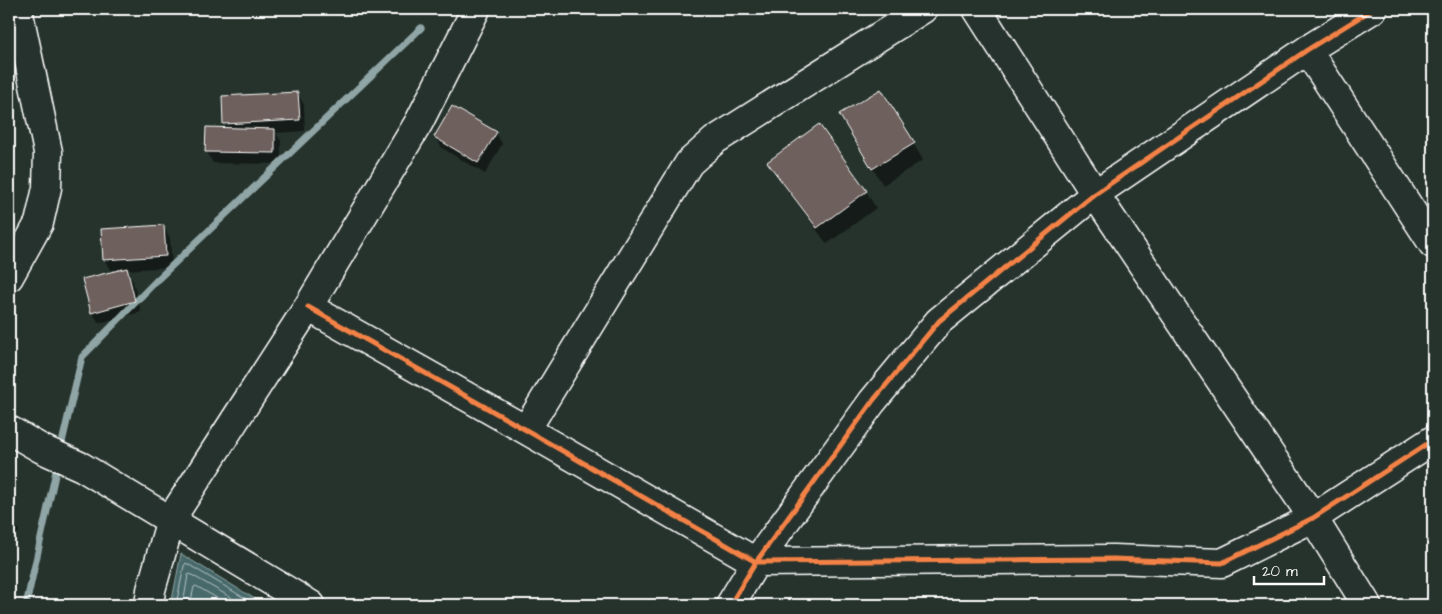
<svg xmlns="http://www.w3.org/2000/svg" width="1442" height="614" viewBox="0 0 1442 614" font-family="'Architects Daughter',sans-serif">
  <style>
    .water { fill: #46696b; stroke: #90a5a6 }
    .shadow { fill: #0007 }
    .lines { fill: none; stroke-linecap: round; stroke-linejoin: round }
    .shore { stroke: #b5c3c4; stroke-width: 1 }
    .stream { stroke: #90a5a6; stroke-width: 7 }
    .building { fill: #6e615c; stroke: #fff }
    .minor-casing { stroke: #fff; stroke-width: 31 }
    .minor { stroke: #26332d; stroke-width: 28 }
    .cycleway-casing { stroke: #26332d; stroke-width: 8 }
    .cycleway { stroke: #f48246; stroke-width: 5 }
  </style>
  <rect width="100%" height="100%" fill="#26332d"/>
  <filter id="ink" filterUnits="userSpaceOnUse"><feTurbulence type="fractalNoise" baseFrequency=".02" numOctaves="2"/><feDisplacementMap in="SourceGraphic" scale="10" xChannelSelector="R" yChannelSelector="G"/><feConvolveMatrix kernelMatrix="1 2 1 2 8 2 1 2 1" color-interpolation-filters="sRGB"/></filter>
  <g filter="url(#ink)">
    <path class="water" d="M181 554 265 605H171Z"/>
    <path class="shadow" d="M881 90 923 160 883 185 850 131Z
      M298 94 304 105 305 131 276 133 281 141V164L213 163 206 151 228 129 224 123Z
      M496 133 502 144 485 174 442 148 435 137Z
      M769 162 866 191 876 208 827 244 779 178Z
      M163 227 170 238 172 267 126 270 133 281 141 312 99 323 92 312 117 272V270L111 271 104 259Z
      M9 514 19 531 9 547Z"/>
    <g class="lines">
      <path class="shore" d="M176 605 184 566 186 563 256 605
        M183 605 188 575 190 574 244 605
        M190 605 194 587 196 586 229 605"/>
      <path class="stream" d="M60 451 82 357 157 280 421 28
        M26 605 58 462"/>
    </g>
    <path class="building" d="M881 89 915 143 872 169 839 114Z
      M298 92 300 120 223 124 222 96Z
      M452 106 497 132 478 163 434 137Z
      M819 124 867 191 817 228 767 162Z
      M206 127 275 129V153L205 152Z
      M164 225 166 256 103 260 101 229Z
      M127 268 135 301 91 313 82 279Z"/>
    <g class="lines">
      <g class="minor-casing">
        <path id="minor" d="M977 9 1095 194 1313 518 1367 605
          M1307 50 1433 244
          M9 277 39 223 47 188 48 152 18 9
          M308 307 526 430 756 562 1113 559 1222 563 1313 518 1433 440
          M9 430 42 449 82 467 311 605
          M526 430 689 163 715 140 923 9
          M149 605 151 590 171 519 308 307 419 122 476 9
          M730 605 756 562 872 402 939 321 1095 194 1307 50 1373 9"/>
      </g>
      <use href="#minor" class="minor"/>
      <g class="cycleway-casing">
        <path id="cycleway" d="M308 307 526 430 756 562 1113 559 1222 563 1313 518 1433 440
          M730 605 756 562 872 402 939 321 1095 194 1307 50 1373 9"/>
      </g>
      <use href="#cycleway" class="cycleway"/>
    </g>
  </g>
  <rect width="1442" height="614" fill="none" stroke="#26332d" stroke-width="30"/>
  <rect x="15" y="15" width="1412" height="584" fill="none" stroke="#fff" stroke-width="2" filter="url(#ink)"/>
  <path d="M1254 576v8h70v-8" fill="none" stroke="#ffffff" stroke-width="2.5"/>
  <text x="1262" y="576" font-size="15" fill="#ffffff" stroke="#26332d" stroke-width="4" paint-order="stroke">20 m</text>
</svg>
